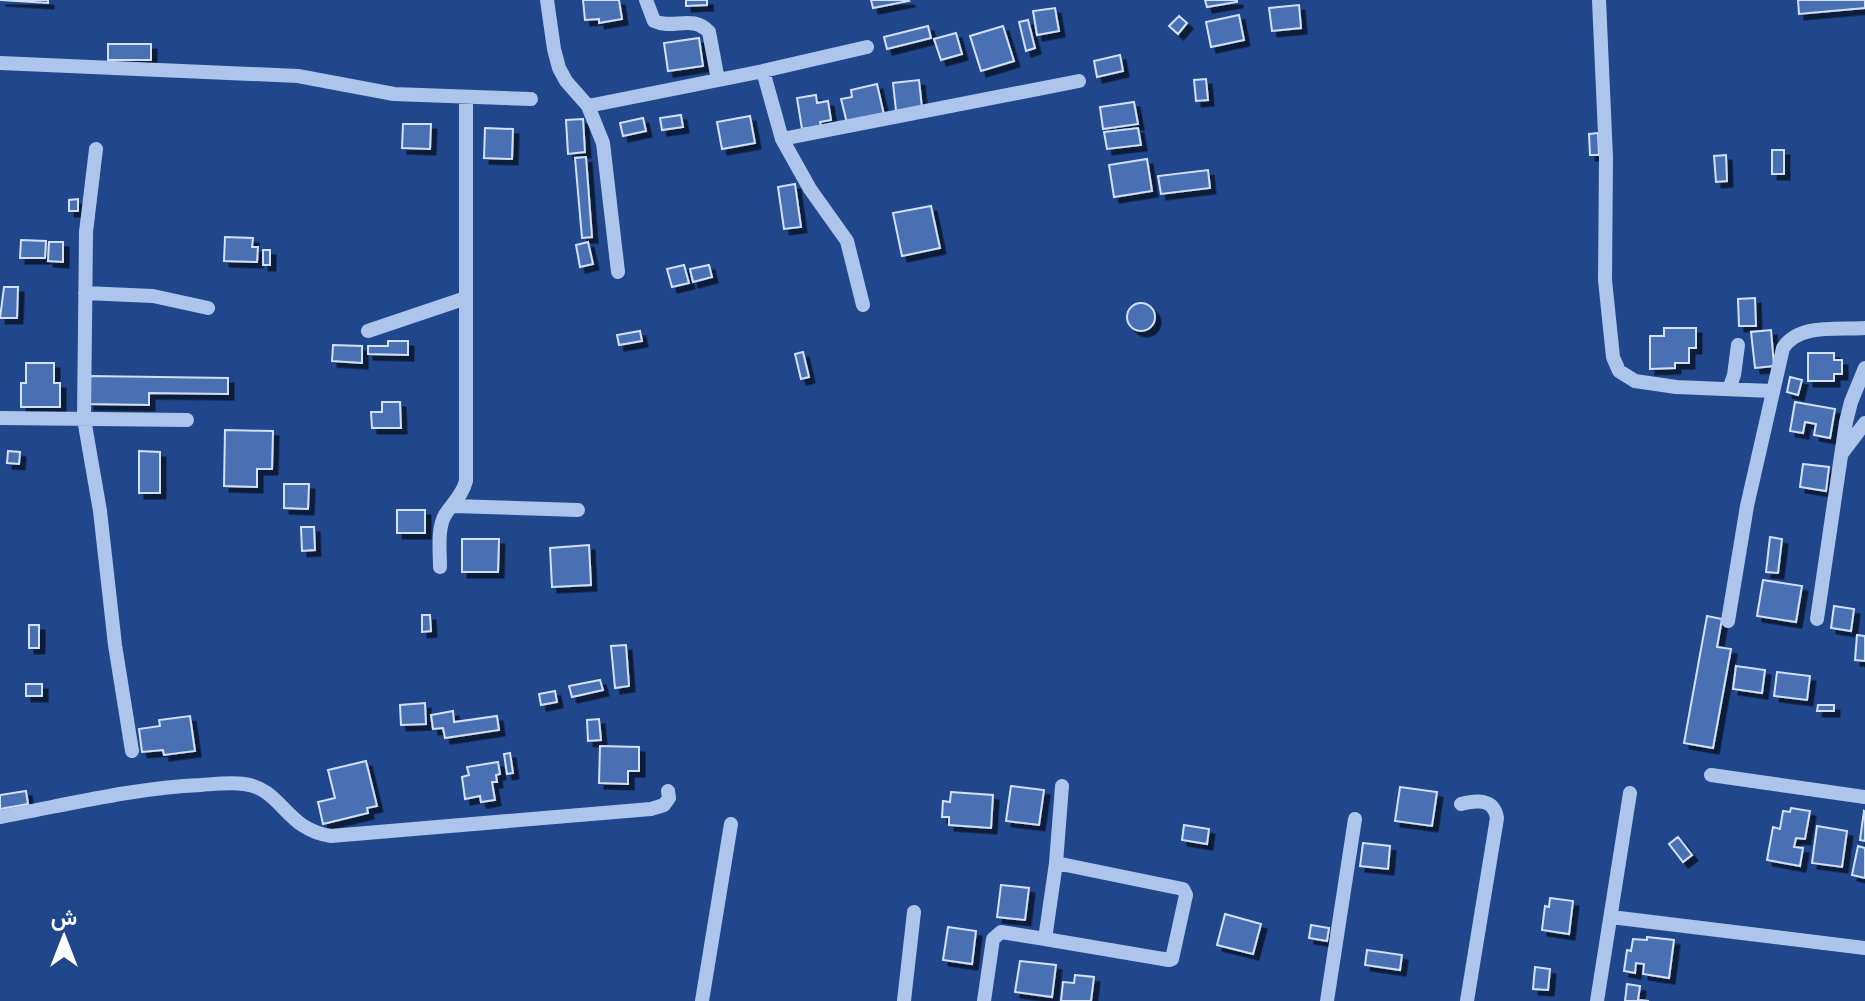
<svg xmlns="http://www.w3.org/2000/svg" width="1865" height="1001" viewBox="0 0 1865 1001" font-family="'Golos Text',Vazirmatn,sans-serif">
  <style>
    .building { fill: #4870b3; stroke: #d2e0f8; stroke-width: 2; filter: url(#shadow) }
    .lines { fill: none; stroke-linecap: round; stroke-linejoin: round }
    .minor { stroke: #adc4eb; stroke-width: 14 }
  </style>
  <defs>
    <filter id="shadow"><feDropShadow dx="5.5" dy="5.5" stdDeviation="0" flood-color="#0009"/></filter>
  </defs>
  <rect width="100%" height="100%" fill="#20468b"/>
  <path class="building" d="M0 0H48V3Z
    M583 0H619L622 19 599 23V19L585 20Z
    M686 0H707V5L686 6Z
    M871 0H908L909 1 873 8Z
    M1205 0H1237V2L1207 7Z
    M1798 0H1865V8L1799 14Z
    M1299 5 1301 28 1272 31 1269 8Z
    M1055 8 1059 31 1037 35 1033 11Z
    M1239 15 1244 40 1211 47 1206 22Z
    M1179 16 1187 23 1178 34 1169 26Z
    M1028 20 1035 48 1026 51 1019 22Z
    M928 26 931 38 887 49 884 37Z
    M1003 26 1014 61 981 71 970 36Z
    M956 33 962 54 941 60 934 39Z
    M699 38 703 66 668 71 664 43Z
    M108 44H151V60H108Z
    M1120 55 1123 71 1097 77 1094 61Z
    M1206 79 1208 100 1196 101 1194 80Z
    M919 80 922 108 896 111 893 83Z
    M877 84 884 115 847 123 841 99 852 97 851 90Z
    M816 95 817 103 828 101 831 120 820 122 821 126 802 129 797 98Z
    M1134 102 1138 124 1103 129 1100 107Z
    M681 115 683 127 662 130 660 118Z
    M750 116 755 143 722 149 717 122Z
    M643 118 646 131 623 136 620 123Z
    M583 119 585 152 568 154 566 120Z
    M403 124H431L430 149 402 148Z
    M485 128 513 129 512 159 484 158Z
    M1138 128 1141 145 1107 149 1104 132Z
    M1598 133 1599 155H1590L1589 134Z
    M1772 150H1784V174H1772Z
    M1726 155 1727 181 1716 182 1714 156Z
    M586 157 592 237 582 238 575 158Z
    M1147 159 1152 191 1114 197 1109 165Z
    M1208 170 1210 188 1161 194 1158 176Z
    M795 184 801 227 784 229 778 187Z
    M78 199V211H69V200Z
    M931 206 940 248 902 256 893 213Z
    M225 237 253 238 252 247H258L257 262 224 261Z
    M21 240 46 241 45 258H20Z
    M49 242H63V262L48 261Z
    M588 242 593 264 580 267 576 245Z
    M263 250H270V265H263Z
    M684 265 689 283 672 287 667 269Z
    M709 265 712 277 693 282 690 269Z
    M4 287H18L17 318H0Z
    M1755 298 1756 326H1739L1738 299Z
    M1127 317a14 14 0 1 1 28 0a14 14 0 1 1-28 0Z
    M1664 328H1696V348H1689V363H1675V368L1650 369V336H1664Z
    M1771 330 1774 366 1755 368 1751 332Z
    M640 331 642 341 619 345 617 335Z
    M388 341H408V355L368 354V346H388Z
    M333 345 362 346V363L332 361Z
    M803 352 809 377 801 379 795 354Z
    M1808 353H1834V360H1842V374H1834V381H1808Z
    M26 363H54V383H60V407H21V383H26Z
    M89 376 228 378V394L149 393V405L89 404Z
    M1790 377 1802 380 1798 395 1787 392Z
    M382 402H400L401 428H372L371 412H382Z
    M1795 402 1835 409 1830 438 1814 435 1816 424 1805 422 1803 433 1790 431Z
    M225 430 273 431 272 469H257V487L224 486Z
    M8 451 20 452 19 464 7 463Z
    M139 451 160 452V493H139Z
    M1803 464 1829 467 1826 491 1800 487Z
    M284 484H309L308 509 284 508Z
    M397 510H425V533H397Z
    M301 527H314L315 550 302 551Z
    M1770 537 1782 539 1778 573 1766 572Z
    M462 539H499L498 572H462Z
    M589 545 591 585 552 587 550 548Z
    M1763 580 1802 586 1796 622 1757 616Z
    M1834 606 1854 609 1851 631 1831 628Z
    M422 615H430L431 631 422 632Z
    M1707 616 1722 619 1717 647 1731 649 1713 748 1684 743Z
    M29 625H39V648H29Z
    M1857 635 1865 636V661L1855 660Z
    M626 645 629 686 615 688 611 646Z
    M1736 666 1765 670 1762 693 1733 689Z
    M1777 672 1810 676 1807 700 1774 696Z
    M600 680 603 690 572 697 569 686Z
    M26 684H42V696H26Z
    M555 691 557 702 541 705 539 694Z
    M425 703 426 724 401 725 400 705Z
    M1818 705H1834V711H1817Z
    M453 711 454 722 497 716 499 730 445 738 443 728 433 729 431 715Z
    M190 716 195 751 164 755 163 750 142 752 139 729 160 726 159 720Z
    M599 719 601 740 588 741 587 720Z
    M600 746 639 747V771H628V784L599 783Z
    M510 753 513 773 507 774 504 754Z
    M366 761 377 806 367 808 368 813 323 824 318 802 335 798 328 770Z
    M498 762 500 774 496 775 497 782H492L495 800 481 802 480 796 465 799 462 777 469 775 467 767Z
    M1011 786 1044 790 1039 825 1006 821Z
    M1400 787 1437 792 1432 826 1395 821Z
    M26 791 28 804 0 809V795Z
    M951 792 993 795 991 828 949 825V817H942L943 801 950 802Z
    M1791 808 1810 811 1805 839 1796 838 1794 847 1803 848 1800 866 1767 860 1773 827 1780 829 1783 811 1790 812Z
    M1864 811 1865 812V841L1860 840Z
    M1184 825 1209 829 1207 844 1182 840Z
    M1817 826 1847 831 1842 867 1812 863Z
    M1678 837 1692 855 1683 862 1669 844Z
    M1363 843 1390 846 1388 869 1360 866Z
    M1858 846 1865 848V878L1852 875Z
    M1001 885 1029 888 1025 920 997 917Z
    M1550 898 1573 901 1569 934 1542 930 1545 906 1549 907Z
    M1225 914 1261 924 1253 954 1217 945Z
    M1311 925 1329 928 1327 941 1309 938Z
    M948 927 976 931 972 964 943 960Z
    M1647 937 1674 940 1669 978 1643 974 1644 964 1636 963 1635 973 1624 971 1627 950 1631 951 1633 939 1647 940Z
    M1367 950 1402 955 1400 970 1365 965Z
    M1020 961 1056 965 1052 997 1015 992Z
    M1535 967 1550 969 1548 990 1533 989Z
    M1075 975 1094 977 1091 1001H1061L1063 982 1074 983Z
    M1627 984 1640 986 1638 1000 1649 1001H1625Z"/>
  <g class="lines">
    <path class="minor" d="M547 0 554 49 559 68 566 81 588 106 603 143 618 272
      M646 0 654 21C673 30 693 14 709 32L718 80
      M1599 0 1606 157 1605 280 1613 357 1619 371 1635 381 1676 387 1772 391
      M0 63 298 76 394 94 531 99
      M763 71 782 139 810 189 847 241 863 305
      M588 106 763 71 867 47
      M782 139 1079 81
      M96 149 86 232 84 419 100 511 115 645 132 751
      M85 293 153 296 208 308
      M368 331 466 298
      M1729 389 1734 375 1738 345
      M0 418 187 420
      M1843 452 1865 423
      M453 506 578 510
      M440 567C440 551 437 529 445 515 453 502 462 496 466 481V97
      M1817 619 1846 422 1851 402 1865 368
      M1728 621 1747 506 1783 348C1799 323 1839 330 1865 328
      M1711 775 1865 797
      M1461 804C1476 800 1494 798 1497 818L1467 1001
      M0 817C66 805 133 788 201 785 215 784 231 782 244 784 283 789 284 829 331 836L651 809 664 805 669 798 668 791
      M1611 917 1865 948
      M1045 939 1169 960 1172 959 1186 895 1183 889 1056 863
      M702 1001 731 824
      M904 1001 914 912
      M984 1001 993 939 1001 932 1045 939 1056 863 1062 786
      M1327 1001 1355 819
      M1597 1001 1630 793"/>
  </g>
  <g transform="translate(64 937)" stroke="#20468b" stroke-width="6" paint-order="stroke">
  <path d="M0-6L14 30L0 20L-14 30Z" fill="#ffffff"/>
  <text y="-12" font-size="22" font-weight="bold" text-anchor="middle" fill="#ffffff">ش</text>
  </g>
</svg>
